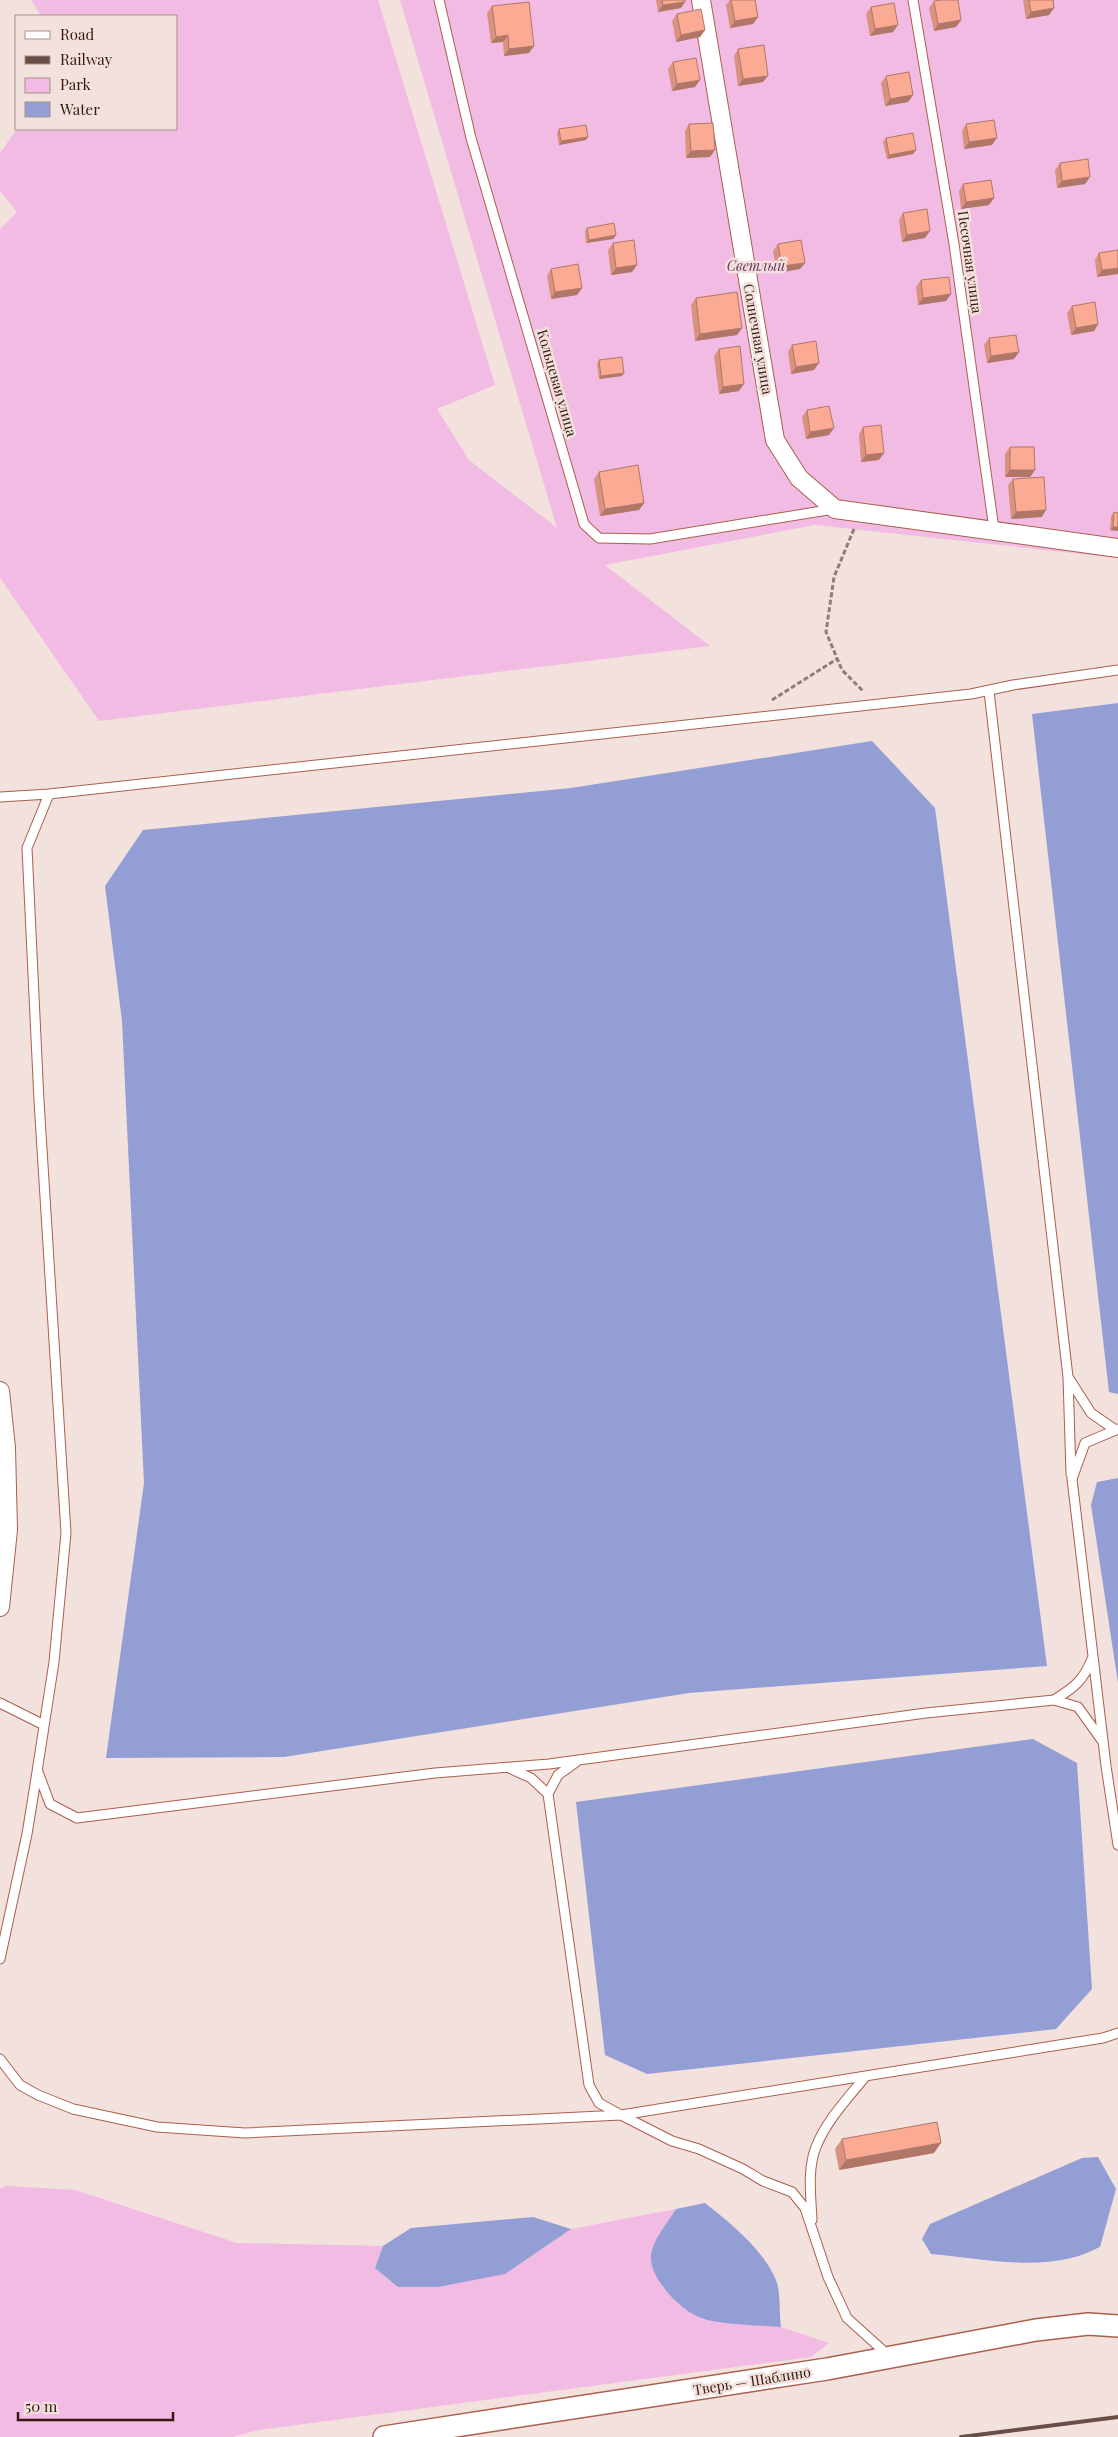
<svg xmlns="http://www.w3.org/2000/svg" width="1118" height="2437" viewBox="0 0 1118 2437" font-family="'Playfair Display',serif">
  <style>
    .green { fill: #f1bbe3 }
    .water { fill: #939ed5 }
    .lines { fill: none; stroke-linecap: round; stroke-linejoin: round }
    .service-casing { stroke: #aa5f4c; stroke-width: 11 }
    .minor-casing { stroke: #aa5f4c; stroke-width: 20 }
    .tertiary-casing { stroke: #aa5f4c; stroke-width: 24 }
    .path { stroke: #947c76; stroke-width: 3; stroke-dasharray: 5 2.5; stroke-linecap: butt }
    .service { stroke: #fff; stroke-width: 9 }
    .minor { stroke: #fff; stroke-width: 18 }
    .tertiary { stroke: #fff; stroke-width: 21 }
    .rail { stroke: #694e47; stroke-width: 4 }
    .wall { fill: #d8927f }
    .shaded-wall { fill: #b07768 }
    .building { fill: #fbaa94; stroke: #b07768 }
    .labels { text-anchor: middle; stroke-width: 5; stroke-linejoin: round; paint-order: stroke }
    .street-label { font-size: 14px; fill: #35170f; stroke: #f3e1dd }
    .park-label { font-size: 14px; font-style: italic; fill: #6e2e61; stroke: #f3e1dd }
  </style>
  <rect width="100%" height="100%" fill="#f3e1dd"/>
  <path class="green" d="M31 0H378L495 385 437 409 469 460 557 528 400 0H1118V558L815 525 605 565 710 646 99 721 0 578V229L17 212 0 191V153L17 129H176V16H41Z
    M6 2186 75 2190 237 2243 383 2246 375 2268 505 2274 571 2229 676 2209 661 2234 662 2287 681 2305 703 2319 781 2327 829 2343 811 2357 259 2430 232 2437H0V2189Z"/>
  <path class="water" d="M1118 703V1394L1109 1392 1032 714Z
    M872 741 935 808 1047 1666 689 1693 284 1757 106 1758 144 1483 122 1021 105 886 143 830 571 788Z
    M1118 1478V1683L1091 1505 1097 1482Z
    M1033 1739 1077 1763 1092 1989 1056 2029 647 2074 605 2055 576 1802Z
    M1098 2157 1116 2189 1100 2247C1091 2251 1081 2256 1071 2258 1026 2269 976 2258 931 2254L922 2239 930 2224 1082 2158Z
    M705 2203C729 2222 764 2250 776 2280 781 2293 779 2313 781 2327 760 2325 723 2325 704 2319 683 2313 654 2283 651 2261 649 2243 668 2223 676 2209Z
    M533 2217 571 2229 505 2274 438 2287H398L375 2268 383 2246 411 2228Z"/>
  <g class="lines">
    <g class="service-casing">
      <path id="service" d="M439 0 471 138 584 524 599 538 650 539 834 509
        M913 0 954 244 994 529
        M989 691 1068 1377 1091 1413 1114 1429
        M0 797 49 794 971 694 1013 685 1118 670
        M1068 1377 1071 1474
        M1118 1429 1085 1443 1072 1479 1106 1766 1118 1845
        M1054 1700C1075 1687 1083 1681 1093 1657
        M0 1703 44 1725
        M576 1762 558 1775 548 1794 589 2085 599 2103 621 2115 1103 2038 1118 2033
        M509 1768 531 1778 548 1794
        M38 1772 50 1804 77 1818 435 1773 549 1764 926 1713 1054 1700 1078 1707 1103 1742
        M0 1959 27 1834 34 1791 54 1662 66 1533 39 1101 27 848 49 794
        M0 2059 20 2085 38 2095 73 2109 157 2127 245 2133 621 2115 672 2141 699 2149 743 2169 763 2181 792 2192 805 2208 828 2277 847 2318 888 2355
        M812 2220C811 2197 807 2169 816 2147 826 2121 848 2098 865 2077"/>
    </g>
    <g class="minor-casing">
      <path id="minor" d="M701 0 775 440 799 478 835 509 1118 548
        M0 1391 6 1448 8 1530 0 1607"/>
    </g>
    <g class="tertiary-casing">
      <path id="tertiary" d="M384 2437 827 2369 1036 2330 1088 2324 1118 2326"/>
    </g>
    <path class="path" d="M854 529 834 577 826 632 842 670 863 691
      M772 700 837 659"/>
    <use href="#service" class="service"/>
    <use href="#minor" class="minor"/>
    <use href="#tertiary" class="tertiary"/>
    <path class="rail" d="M961 2437 1118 2417"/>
  </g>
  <path class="wall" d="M656 0H685L681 8 658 12Z
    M730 0H755L758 17 753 24 730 28 726 5Z
    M1023 0H1053L1049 15 1026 19Z
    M934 1 961 20 956 27 934 31 929 8Z
    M492 6 529 53 504 56 503 42 491 43 487 13Z
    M871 7 893 32 870 36 866 14Z
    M677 14 705 30 700 37 676 42 672 21Z
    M738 49 763 82 738 86 734 56Z
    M673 62 695 87 672 91 668 69Z
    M886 76 913 95 908 102 885 106 881 83Z
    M689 124 710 157 686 158 685 131Z
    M966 124 992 145 964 149 962 131Z
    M559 129 586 140 559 145 557 133Z
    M886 138 916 150 913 154 887 159 883 142Z
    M1060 163 1085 184 1057 188 1055 170Z
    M963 184 989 205 961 209 959 191Z
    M903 213 925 238 902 242 899 220Z
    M587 228 616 235 613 239 586 243 585 231Z
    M613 243 632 272 611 275 608 250Z
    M778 244 805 263 800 269 777 273 773 251Z
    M1118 250 1097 277 1095 260 1099 253Z
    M551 269 582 288 577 295 551 299 547 276Z
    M921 280 951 294 946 301 918 305 916 287Z
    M696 298 742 328 737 335 695 341 691 305Z
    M1072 306 1098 324 1094 331 1071 335 1067 313Z
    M989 338 1014 359 987 363 984 345Z
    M792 345 814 370 791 374 788 352Z
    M719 349 739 391 719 394 714 356Z
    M599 360 622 376 599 379 597 364Z
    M807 410 829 435 806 439 802 417Z
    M863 427 879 460 861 462 859 434Z
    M1010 447 1035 470 1030 477H1005V454Z
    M599 472 644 503 639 510 600 516 594 479Z
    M1013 479 1042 517 1011 519 1008 485Z
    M1114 512 1118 513V531L1110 530 1111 516Z
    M842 2139 934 2153 839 2170 835 2149Z"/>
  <path class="shaded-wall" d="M685 2 681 8 658 12 663 5Z
    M1054 8 1049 15 1026 19 1031 12Z
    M758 17 753 24 730 28 735 21Z
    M961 20 956 27 934 31 938 24Z
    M898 25 893 32 870 36 875 29Z
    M705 30 700 37 676 42 681 35Z
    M508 35 503 42 491 43 496 37Z
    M534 46 529 53 504 56 509 49Z
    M768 76 763 82 738 86 743 79Z
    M700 80 695 87 672 91 677 84Z
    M913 95 908 102 885 106 890 99Z
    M588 137 586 140 559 145 561 141Z
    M997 138 992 145 964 149 969 142Z
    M715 150 710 157 686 158 691 151Z
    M916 150 913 154 887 159 889 155Z
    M1090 177 1085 184 1057 188 1062 181Z
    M994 198 989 205 961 209 966 202Z
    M930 231 925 238 902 242 907 235Z
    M616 235 613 239 586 243 589 240Z
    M805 263 800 269 777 273 782 266Z
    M637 265 632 272 611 275 616 268Z
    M1118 268V274L1097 277 1102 270Z
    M582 288 577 295 551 299 555 292Z
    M951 294 946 301 918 305 923 298Z
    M1098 324 1094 331 1071 335 1076 328Z
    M742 328 737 335 695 341 700 334Z
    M1019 352 1014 359 987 363 991 356Z
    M819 363 814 370 791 374 796 367Z
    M624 373 622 376 599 379 601 376Z
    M744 384 739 391 719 394 723 387Z
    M834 428 829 435 806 439 810 432Z
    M884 453 879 460 861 462 866 455Z
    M1010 470H1035L1030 477H1005Z
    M644 503 639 510 600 516 605 509Z
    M1046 510 1042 517 1011 519 1016 512Z
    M1113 527H1118V531L1110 530Z
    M941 2143 934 2153 839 2170 846 2160Z"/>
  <path class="building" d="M662 0H685V2L663 5Z
    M731 0H755L758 17 735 21Z
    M942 0H958L961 20 938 24 934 1Z
    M1029 0H1053L1054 8 1031 12Z
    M529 2 534 46 509 49 508 35 496 37 492 6Z
    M894 3 898 25 875 29 871 7Z
    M701 9 705 30 681 35 677 14Z
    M764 45 768 76 743 79 738 49Z
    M696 58 700 80 677 84 673 62Z
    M909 72 913 95 890 99 886 76Z
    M994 120 997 138 969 142 966 124Z
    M713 123 715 150 691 151 689 124Z
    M586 125 588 137 561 141 559 129Z
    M913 133 916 150 889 155 886 138Z
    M1088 159 1090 177 1062 181 1060 163Z
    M991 180 994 198 966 202 963 184Z
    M927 209 930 231 907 235 903 213Z
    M614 223 616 235 589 240 587 228Z
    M634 240 637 265 616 268 613 243Z
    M801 240 805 263 782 266 778 244Z
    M1118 250V268L1102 270 1099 253Z
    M578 264 582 288 555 292 551 269Z
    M949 277 951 294 923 298 921 280Z
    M737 292 742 328 700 334 696 298Z
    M1095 302 1098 324 1076 328 1072 306Z
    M1016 335 1019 352 991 356 989 338Z
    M816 341 819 363 796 367 792 345Z
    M740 346 744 384 723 387 719 349Z
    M622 357 624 373 601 376 599 360Z
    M829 406 834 428 810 432 807 410Z
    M881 425 884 453 866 455 863 427Z
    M1010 447H1034L1035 470H1010Z
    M638 465 644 503 605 509 599 472Z
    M1044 477 1046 510 1016 512 1013 479Z
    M1114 512 1118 513V527H1113Z
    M937 2122 941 2143 846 2160 842 2139Z"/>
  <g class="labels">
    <g class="street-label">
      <text transform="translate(970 262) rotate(82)" y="5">Песочная улица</text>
      <text transform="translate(758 339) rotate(80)" y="5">Солнечная улица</text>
      <text transform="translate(557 383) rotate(74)" y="5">Кольцевая улица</text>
      <text transform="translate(752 2381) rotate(-9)" y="5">Тверь — Шаблино</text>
    </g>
    <g class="park-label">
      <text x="756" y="271">Светлый</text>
    </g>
  </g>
  <rect x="15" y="15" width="162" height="115" fill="#f3e1dd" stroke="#a7908b"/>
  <rect x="25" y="31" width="25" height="8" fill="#ffffff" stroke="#a7908b"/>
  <text x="60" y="40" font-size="15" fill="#35170f">Road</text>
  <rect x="25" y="56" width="25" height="8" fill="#694e47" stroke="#a7908b"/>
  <text x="60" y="65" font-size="15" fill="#35170f">Railway</text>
  <rect x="25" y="78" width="25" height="15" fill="#f1bbe3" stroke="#a7908b"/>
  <text x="60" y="90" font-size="15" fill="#35170f">Park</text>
  <rect x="25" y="102" width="25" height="15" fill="#939ed5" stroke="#a7908b"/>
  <text x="60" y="115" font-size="15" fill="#35170f">Water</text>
  <path d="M18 2412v8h155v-8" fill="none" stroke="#35170f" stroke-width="2.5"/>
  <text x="25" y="2412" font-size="15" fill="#35170f" stroke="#f3e1dd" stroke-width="4" paint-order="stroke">50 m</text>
</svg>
